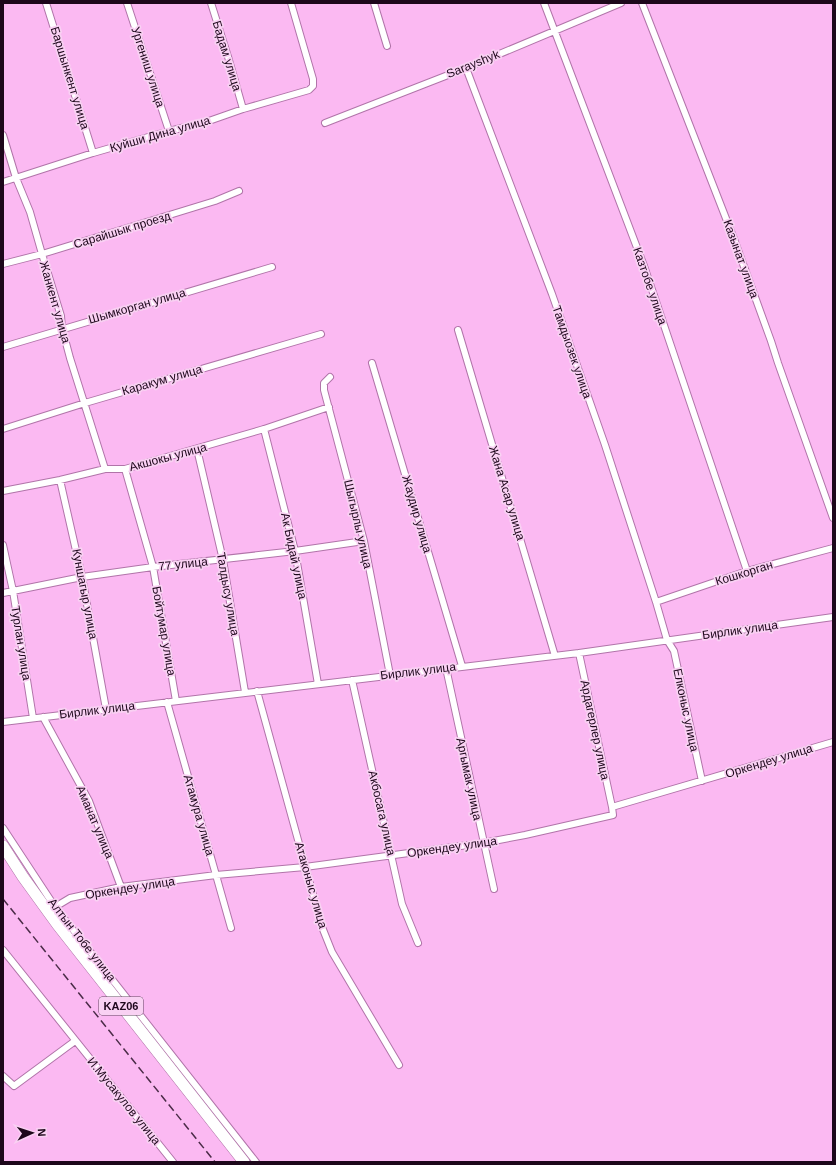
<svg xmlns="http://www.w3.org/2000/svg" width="836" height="1165" viewBox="0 0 836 1165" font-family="Helvetica,sans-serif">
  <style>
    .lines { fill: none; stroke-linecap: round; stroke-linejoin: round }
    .street-casing { stroke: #b174a9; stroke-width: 8 }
    .highway-casing { stroke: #b174a9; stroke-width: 12 }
    .street { stroke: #fff; stroke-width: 6 }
    .highway { stroke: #fff; stroke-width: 11 }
    .rail { stroke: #4b2c48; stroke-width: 1.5; stroke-dasharray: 8 4; stroke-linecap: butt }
    .labels { text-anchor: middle; stroke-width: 3.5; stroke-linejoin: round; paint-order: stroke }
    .shield { fill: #f9d1f3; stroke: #5f445c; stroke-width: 1 }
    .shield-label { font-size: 11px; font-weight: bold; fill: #1d071b }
    .street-label { font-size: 12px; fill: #1d071b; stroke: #f9d1f3 }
  </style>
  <rect width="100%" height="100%" fill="#fbb9f2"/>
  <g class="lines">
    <g class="street-casing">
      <path id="street" d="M46 3 93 153
        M127 3 169 131
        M211 3 229 60 243 109
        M374 3 387 46
        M544 3 644 266 747 571
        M642 3 734 239 771 341 778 363 833 518
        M466 68 552 294 605 445 656 602 667 640 674 651 702 781
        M325 123 466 68 621 3
        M3 135 16 178 30 212 42 254 61 316 62 328 70 358 105 469
        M3 182 93 153 169 131 206 122 243 109 309 90 313 86V79L291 3
        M3 264 42 254 215 201 239 191
        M458 330 555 656
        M3 347 272 267
        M372 363 462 666
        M330 377 324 383V390L364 541 390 675
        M3 429 85 403 321 334
        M264 429 295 551 318 684
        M197 449 223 560 245 692
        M125 469 153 567 176 701
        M60 480 82 577 106 709
        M3 491 60 480 105 469H125L264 429 329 407
        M3 545 13 591 33 718
        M3 593 82 577 153 567 295 551 364 541
        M656 602 747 571 833 548
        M579 653 612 807
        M446 668 494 889
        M352 680 402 904 418 943
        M257 691 322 927 332 952 399 1065
        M167 702 231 928
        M43 717 89 801 121 887
        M3 722 579 653 833 617
        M3 828 55 907 256 1162
        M55 907 70 898 121 887 216 875 305 867 483 843 525 835 613 815 612 807 833 742
        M3 950 173 1162
        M3 1076 14 1086 75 1041"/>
    </g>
    <g class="highway-casing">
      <path id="highway" d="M3 846 23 877 57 924 244 1162"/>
    </g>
    <use href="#street" class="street"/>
    <use href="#highway" class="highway"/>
    <path class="rail" d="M3 899 215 1162"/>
  </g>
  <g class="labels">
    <rect class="shield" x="99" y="997" width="44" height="18" rx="3"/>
    <g class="shield-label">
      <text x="121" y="1010">KАZ06</text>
    </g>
    <g class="street-label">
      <text transform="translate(227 56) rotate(73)" y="4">Бадам улица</text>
      <text transform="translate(473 64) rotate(-22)" y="4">Sarayshyk</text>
      <text transform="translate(148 67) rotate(72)" y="4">Ургениш улица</text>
      <text transform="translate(70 78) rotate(73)" y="4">Баршынкент улица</text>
      <text transform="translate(160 134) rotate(-16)" y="4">Куйши Дина улица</text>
      <text transform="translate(122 230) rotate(-17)" y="4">Сарайшык проезд</text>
      <text transform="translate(741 259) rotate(70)" y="4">Казынат улица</text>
      <text transform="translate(650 286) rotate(71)" y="4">Казтобе улица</text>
      <text transform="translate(55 302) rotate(74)" y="4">Жанкент улица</text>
      <text transform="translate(137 306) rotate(-16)" y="4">Шымкорган улица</text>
      <text transform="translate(572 352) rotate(71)" y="4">Тамдыозек улица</text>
      <text transform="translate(162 380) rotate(-16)" y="4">Каракум улица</text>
      <text transform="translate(168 457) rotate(-15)" y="4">Акшокы улица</text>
      <text transform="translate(507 493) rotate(73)" y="4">Жана Асар улица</text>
      <text transform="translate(417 514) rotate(74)" y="4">Жаудир улица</text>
      <text transform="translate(358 524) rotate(77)" y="4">Шыгырлы улица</text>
      <text transform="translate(294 556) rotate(78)" y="4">Ак Бидай улица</text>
      <text transform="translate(183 564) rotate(-6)" y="4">77 улица</text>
      <text transform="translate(744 573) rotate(-17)" y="4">Кошкорган</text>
      <text transform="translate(85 594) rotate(79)" y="4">Куншагыр улица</text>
      <text transform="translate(228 594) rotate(80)" y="4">Талдысу улица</text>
      <text transform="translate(740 630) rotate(-8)" y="4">Бирлик улица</text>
      <text transform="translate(164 631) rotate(80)" y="4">Бойтумар улица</text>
      <text transform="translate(21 643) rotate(81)" y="4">Турлан улица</text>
      <text transform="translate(418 671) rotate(-7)" y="4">Бирлик улица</text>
      <text transform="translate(97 710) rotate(-7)" y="4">Бирлик улица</text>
      <text transform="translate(686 710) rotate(78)" y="4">Елконыс улица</text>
      <text transform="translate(595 730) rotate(78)" y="4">Ардагерлер улица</text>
      <text transform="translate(769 761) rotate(-17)" y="4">Оркендеу улица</text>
      <text transform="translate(469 779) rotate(78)" y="4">Аргымак улица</text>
      <text transform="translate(382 813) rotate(77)" y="4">Акбосага улица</text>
      <text transform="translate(199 815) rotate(74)" y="4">Атамура улица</text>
      <text transform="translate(95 822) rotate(67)" y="4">Аманат улица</text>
      <text transform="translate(452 847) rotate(-8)" y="4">Оркендеу улица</text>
      <text transform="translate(311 885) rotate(74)" y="4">Атаконыс улица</text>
      <text transform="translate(130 888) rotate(-9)" y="4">Оркендеу улица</text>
      <text transform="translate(82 940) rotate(52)" y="4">Алтын Тобе улица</text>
      <text transform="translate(124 1101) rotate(51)" y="4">И.Мусакулов улица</text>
    </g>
  </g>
  <rect width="836" height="1165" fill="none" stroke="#1d071b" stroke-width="8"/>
  <g transform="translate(32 1133) rotate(87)" stroke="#f9d1f3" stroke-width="3" paint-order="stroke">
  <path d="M0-3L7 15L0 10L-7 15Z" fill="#1d071b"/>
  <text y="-6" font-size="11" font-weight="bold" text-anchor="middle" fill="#1d071b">N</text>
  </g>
</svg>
